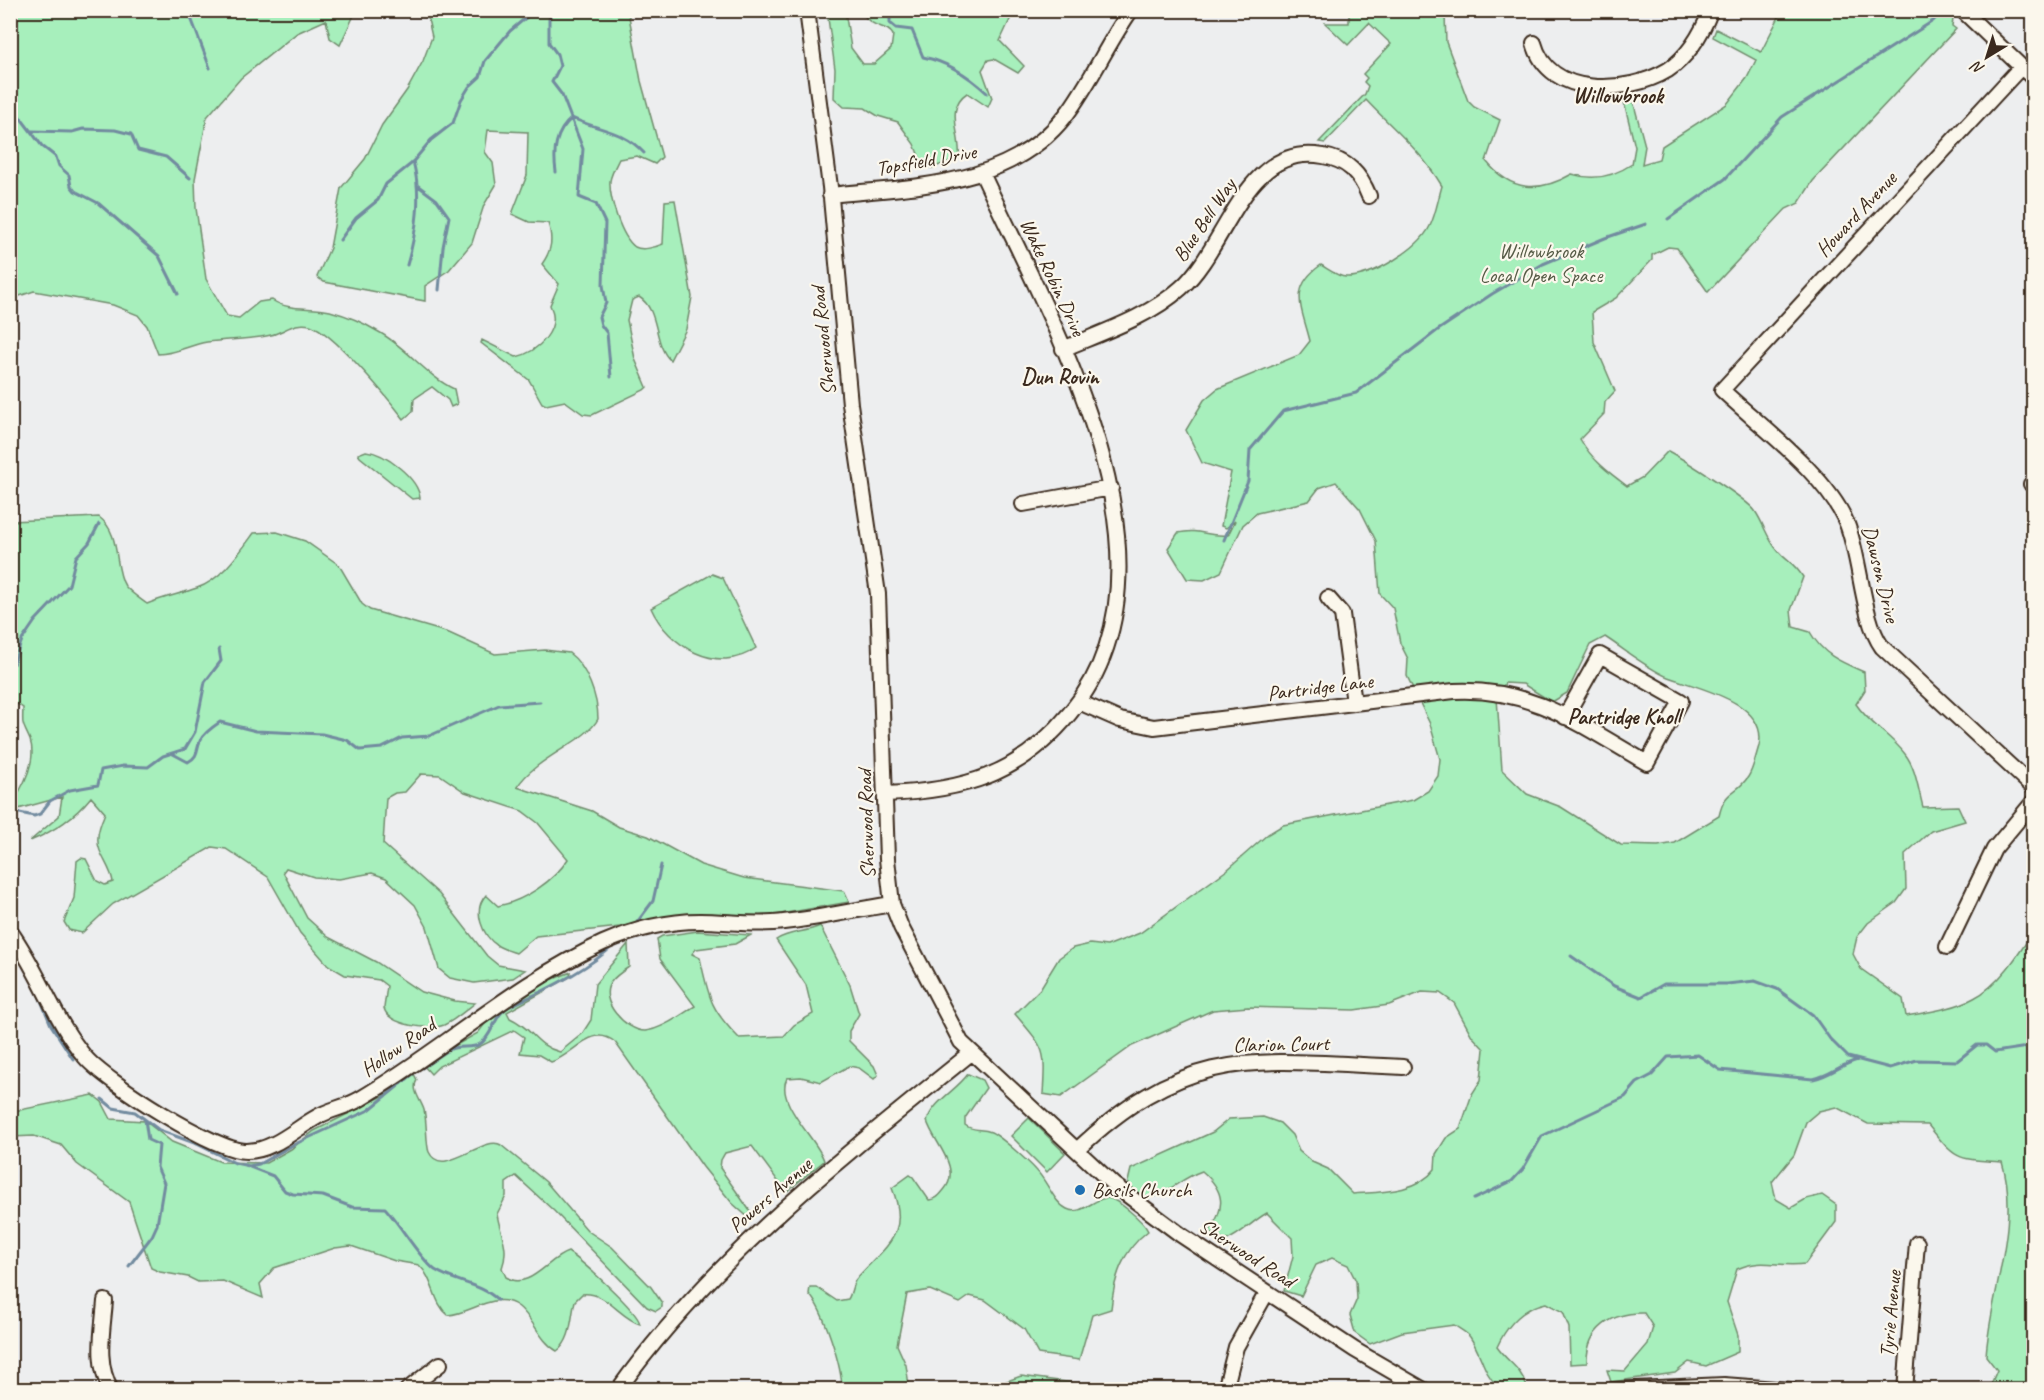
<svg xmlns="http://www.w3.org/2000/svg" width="2044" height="1400" viewBox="0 0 2044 1400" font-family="Caveat,sans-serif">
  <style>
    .green { fill: #a7efbc; stroke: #718c6d; stroke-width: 1.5; fill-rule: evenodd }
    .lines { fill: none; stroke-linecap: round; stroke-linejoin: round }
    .stream { stroke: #728b9f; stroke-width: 3 }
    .minor-casing { stroke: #3b2a1e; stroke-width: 18 }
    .minor { stroke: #fbf7ec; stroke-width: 14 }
    .poi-dot { fill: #1f6fb2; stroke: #fbf7ec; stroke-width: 2 }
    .labels { text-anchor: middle; stroke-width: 4.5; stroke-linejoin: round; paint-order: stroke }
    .street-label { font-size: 21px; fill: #3b2a1e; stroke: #fbf7ec }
    .park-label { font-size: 21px; fill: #565b46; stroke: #fbf7ec }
    .poi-label { font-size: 21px; fill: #3b2a1e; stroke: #fbf7ec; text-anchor: start }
    .neighbourhood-label { font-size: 22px; font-weight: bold; fill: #3b2a1e; stroke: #fbf7ec }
  </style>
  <rect width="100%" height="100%" fill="#edeeef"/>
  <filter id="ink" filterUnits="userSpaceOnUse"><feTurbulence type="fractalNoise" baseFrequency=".0167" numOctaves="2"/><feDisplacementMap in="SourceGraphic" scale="12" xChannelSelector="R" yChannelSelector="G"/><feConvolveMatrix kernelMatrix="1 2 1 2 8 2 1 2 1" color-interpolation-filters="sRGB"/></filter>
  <g filter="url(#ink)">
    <path class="green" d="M10 11H356L340 45 330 38 326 20 297 33 241 78 207 117 195 179 196 208 206 279 227 316 239 318 259 302 272 300C290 312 310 306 330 311 345 315 364 323 377 331 406 346 425 375 454 389L457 404 451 407 448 400 432 387 414 399 413 411 404 419C388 398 333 332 310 325 295 321 284 332 271 335 250 340 228 339 207 342 189 345 176 354 158 354L147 326 138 315 113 305 34 291 11 299Z
      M414 11H628L641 81 662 157 655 164 637 156 619 159C616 165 611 174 610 181 609 197 621 237 635 247 642 251 656 247 663 244L665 201 675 200 692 297 686 329 670 360C653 344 660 310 639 297L632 300 627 320 635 359 647 387 644 390 592 415 583 414 565 401 546 405 542 403 529 380 481 343 482 340 516 357C538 352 562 329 550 305L559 284 542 264C552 250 553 239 548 223L529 222 512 214 527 175 528 132 488 130 485 152 493 163 496 185 484 205 472 243 449 270 425 286V301L324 282 317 277 330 248 341 188 365 159 382 125 407 90 423 61 432 37 428 19Z
      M827 11H845L851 48 863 64H874L891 49 893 35C886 23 873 31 861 11H1014L1000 41 1024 66 1018 73 994 59 988 60 982 70 992 98 988 107 967 93C944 108 962 136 959 158L932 168 923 166 914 144 898 122 878 116 865 108 844 107 834 98 835 69Z
      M1349 11H1414L1420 16 1426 11H1452L1445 16 1446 42 1468 101 1474 107 1500 120 1486 161C1511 192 1539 193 1572 174 1594 181 1613 177 1632 164L1635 147 1623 98 1632 97 1645 146 1642 164 1659 159 1662 146 1727 104 1747 78 1756 60 1713 37 1716 29 1761 52 1782 11H1947L1953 19 1952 26 1956 29 1813 181 1799 203 1786 209 1708 292 1677 248 1668 247 1652 255V260L1616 298 1592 312 1594 342 1615 391 1605 402 1604 414 1580 439C1592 460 1608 472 1627 486L1643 477 1668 451C1683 459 1747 499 1755 511 1764 524 1767 539 1778 551 1788 563 1793 561 1803 577L1791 610 1793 627 1810 632C1823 655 1841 662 1864 672L1865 690 1856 704C1869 724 1891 735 1905 754 1916 768 1918 789 1923 807L1958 806 1965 821 1931 831 1905 854 1906 889 1896 903 1868 923 1857 937 1853 954 1861 969 1903 999 1906 1016C1928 1012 1954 1009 1974 998 1998 986 2019 954 2033 932V1389H1989L1997 1370 1986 1356C1990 1293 2021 1223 2002 1162 1956 1159 1957 1161 1928 1125L1868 1124 1836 1107 1819 1111 1806 1122 1794 1155 1772 1182 1776 1199 1791 1208 1806 1199 1822 1195 1836 1205V1222L1805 1264C1778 1268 1763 1257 1737 1269L1727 1302 1738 1335V1352L1706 1366 1689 1362 1675 1373 1611 1382 1607 1370 1625 1371 1648 1344 1653 1327 1644 1313C1612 1312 1586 1329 1587 1363L1570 1364 1569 1328 1563 1312 1546 1303C1522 1308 1507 1325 1497 1347 1509 1364 1520 1366 1527 1387 1484 1397 1488 1364 1470 1337 1466 1332 1459 1329 1454 1325L1402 1332 1370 1344 1355 1333 1350 1315 1357 1299 1356 1281 1348 1265 1332 1258 1316 1265 1301 1296 1284 1291 1293 1256 1292 1238 1267 1213C1251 1222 1242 1234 1225 1241L1209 1232C1226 1207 1225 1191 1202 1171 1176 1180 1166 1198 1139 1199L1127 1186 1131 1169 1213 1132 1229 1119 1263 1117 1280 1123 1292 1135 1299 1151 1312 1162 1328 1169 1353 1194C1380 1192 1417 1193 1435 1169L1436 1154 1446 1138 1460 1129 1472 1094 1481 1080 1484 1049 1472 1036 1454 1003 1440 993 1422 992 1389 1005 1354 1010 1248 1007 1213 1010 1132 1046 1061 1097 1043 1094C1046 1048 1045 1049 1015 1014L1040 989 1059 958 1073 948 1090 944 1107 946 1140 933 1227 870 1268 834 1283 825 1413 800 1428 791 1438 776 1440 759 1430 724 1407 676 1408 659 1400 643 1393 608 1380 594 1376 541 1360 509 1336 482 1319 488 1309 501 1257 513 1243 525 1221 572 1204 580 1187 579 1168 548 1178 533C1201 528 1205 537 1228 535L1235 521 1226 528 1221 526 1231 472 1202 463 1186 430 1204 400 1217 389 1299 355 1310 341C1302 308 1288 288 1321 265 1328 269 1338 277 1346 277 1371 278 1419 249 1430 226 1436 214 1438 199 1442 186 1420 149 1393 129 1366 100L1325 143 1319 142 1365 94 1368 86 1364 82 1367 78 1363 74 1391 44 1369 23 1348 45 1325 23H1349ZM1605 637C1625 650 1647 668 1668 677 1697 688 1769 702 1759 746 1756 755 1753 770 1748 777 1735 796 1725 789 1719 816L1675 843 1658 846 1621 845 1561 807 1527 794 1502 770 1497 698 1505 683 1523 684 1552 702 1567 693 1590 645Z
      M366 451C385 453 418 478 420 498L412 499 360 457 358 454Z
      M99 517C122 534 113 567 125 586 131 593 139 598 147 604 164 597 180 594 197 588 221 580 240 552 254 533L277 532 305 541 339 565 362 604 370 610 449 633 495 654 545 650 569 653C587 666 598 698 598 719 586 742 536 757 517 787L592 811 619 827 648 836 701 865 744 878 844 891 849 902 769 916 697 914 657 919 620 927 536 936 516 953C510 951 503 949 498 946 482 936 472 910 486 895L498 906C524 901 554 881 568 859L538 823 522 811 465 792 440 775 421 774 405 792 395 793 386 798 383 844 439 894 487 956 498 965 525 970 513 978 474 983 450 978 439 969 427 927 415 905 386 878 372 873 339 879 314 877 286 868 283 872 307 918 328 937 376 962 421 992 455 1001 475 1003C465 1011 455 1020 444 1025 429 1031 388 1025 384 1008L387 986 379 980 345 975 328 965 300 933 268 877 226 849 212 847 113 904 82 933 69 930 64 922 74 898 77 861 81 858 86 859 97 881 105 885 113 882C111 866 96 853 98 837 98 829 102 820 105 813L91 797C74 818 55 831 30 841L59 816 62 797 11 811V791L19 792C27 778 36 757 30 740 23 723 22 729 23 708L11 700V521Z
      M712 574 723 578 756 648C718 676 668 646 651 608Z
      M820 926 850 985 859 1014 849 1031V1041L874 1066 878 1075 874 1079 859 1068 849 1066 821 1082 801 1077 787 1078C774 1103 820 1142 824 1161L786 1192 752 1146 725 1153 721 1160 720 1168 750 1211 752 1215 750 1219 732 1203 703 1167 615 1042C590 1023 575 1055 551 1062L539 1055 520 1053 524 1037 514 1030 439 1066 431 1074 422 1064 478 1033 487 1021 506 1006 543 983 571 972 570 977 507 1012 510 1018C534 1029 534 1045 560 1052L582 1034 591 1020 595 984 628 944 629 967C623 971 615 976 611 982 597 1000 626 1031 645 1031 661 1030 682 1014 695 1006L660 959 657 939 662 936 698 931 751 935 735 944 696 949 692 954 700 958C709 998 710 1009 739 1038L784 1036 794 1025 813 1014 806 985 776 940C789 931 805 933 820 926Z
      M413 1072 417 1080C411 1090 421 1100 424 1110 427 1120 426 1146 429 1152 442 1180 484 1134 501 1145L546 1182 588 1231 612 1247 651 1287 662 1303V1307L656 1311 647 1307 554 1211 516 1176 506 1183V1196L497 1214C500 1234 510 1247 502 1268L506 1277C529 1292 548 1258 568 1252 582 1261 638 1311 640 1324 620 1318 606 1291 582 1294L575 1301C571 1316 572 1341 557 1351 532 1337 529 1295 494 1301 478 1304 464 1314 448 1315 433 1303 434 1279 419 1265L395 1261 351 1246 335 1248 274 1268 260 1284 263 1298 223 1281 198 1282 188 1277 160 1272 151 1268 129 1202 77 1164 61 1145 34 1136 11 1137 10 1112 93 1095 102 1102 111 1119 145 1121 172 1142 221 1162 266 1163 291 1149 314 1131 393 1091Z
      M968 1074 982 1080 986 1088 965 1118V1125C974 1132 981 1128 991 1132 1000 1136 1029 1162 1036 1170 1048 1182 1053 1202 1067 1209 1081 1216 1093 1199 1106 1198 1116 1197 1144 1222 1148 1231 1122 1251 1114 1278 1111 1309L1092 1315 1079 1360 1038 1354 1024 1329 985 1300 970 1296 960 1303 930 1290 907 1294 897 1345 906 1365 909 1385 927 1389H842C842 1367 824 1310 809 1294L810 1287H816L837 1301 848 1299C852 1293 852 1283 857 1278 885 1246 911 1235 892 1188L910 1175 913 1177 929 1200C936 1200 939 1196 944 1190 963 1168 933 1142 927 1121 933 1101 957 1090 968 1074Z
      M1029 1118 1065 1153 1047 1172 1011 1136Z
      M1021 1376 1120 1389H956L981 1384H999Z"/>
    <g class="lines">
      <path class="stream" d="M188 10 210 68
        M553 10 549 19V43L557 54 560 66 552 82 562 95 583 149 579 197 596 204 605 223 603 285 606 303 599 317 601 325 607 333 611 377
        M890 10V23L896 28 912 30 923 57C948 62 969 76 987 93
        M1925 10 1938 16
        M10 104 42 146 56 157 59 166 69 175 71 186 75 191 98 203 159 256 178 294
        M572 118C598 130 623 130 644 153
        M32 131 72 132 83 129 115 130 131 134 138 150 166 157 190 178
        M556 172C553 151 555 132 572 118
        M417 185 437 200 449 217 443 247 439 290
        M1668 219 1725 179 1782 117 1933 21 1944 10
        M340 240 356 218 378 200 386 184 411 164 431 140 453 123 461 100 469 87 480 77 485 61 510 31 535 10
        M407 265C417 230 422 196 413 161
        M1224 540 1248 481 1250 450 1283 411 1356 393 1438 330 1492 294 1543 264 1605 238 1646 224
        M10 672 22 640 35 621 69 585 76 557 89 543 99 524
        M173 754 188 762C199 756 196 750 200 741 203 734 214 726 220 722L256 731 322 734 347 740 360 750 382 748 402 738 429 736 499 705 540 702
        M10 811 34 816 40 814 50 801 70 790 98 785 101 770 123 766 148 767 163 756 185 749 195 732 205 682 221 661 219 649
        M635 925 653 901 661 865
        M1571 956 1614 986 1641 997 1664 984H1727L1755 981 1777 989 1813 1015 1830 1039 1848 1057 1890 1068 1917 1060 1957 1061 1977 1045H1986L1995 1052 2034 1046
        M35 986 51 1025 73 1059
        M422 1068C432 1062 440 1055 449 1050 458 1044 471 1050 480 1044 494 1035 493 1013 512 1005 547 990 586 971 615 944
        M102 1099 113 1108 135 1112 159 1130 197 1144 235 1163 249 1166 259 1164 293 1145 369 1110 413 1074
        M250 1167 273 1176 285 1191 293 1194 323 1196 352 1207 385 1208C399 1223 420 1259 435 1270 456 1283 480 1283 498 1300
        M1474 1199 1512 1181 1523 1169 1542 1136 1625 1097 1637 1083 1652 1075 1668 1057 1698 1055 1720 1070 1813 1079C1830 1076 1841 1064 1858 1060
        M129 1266 152 1236 157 1225 164 1183 157 1167 159 1145 148 1140 145 1120"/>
      <g class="minor-casing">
        <path id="minor" d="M807 10 830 187 850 404 878 594 887 859 892 904 901 927 961 1042 1114 1185 1181 1235 1355 1350 1424 1390
          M1962 10 2034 79
          M1534 43C1549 99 1628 94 1668 70 1689 56 1702 33 1711 10
          M2021 67 1722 390C1760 426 1828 476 1847 524 1861 560 1862 619 1882 647L2034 788
          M830 195C912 186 1010 188 1066 115 1091 82 1107 44 1131 10
          M1063 349C1103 332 1149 317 1181 288 1228 247 1244 142 1323 156 1348 160 1360 174 1369 196
          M2031 484 2034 483
          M1023 504 1111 488
          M1328 598 1342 614 1354 703
          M1079 702 1120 720 1154 727 1454 691C1532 687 1582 726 1647 763L1681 701 1600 655 1565 717
          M885 794C962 791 1019 776 1070 713 1194 562 1050 321 982 173
          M10 931C39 971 54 1020 85 1057 106 1082 216 1152 247 1151 273 1151 295 1129 317 1117 330 1109 347 1107 360 1099 443 1050 515 983 603 943 633 930 667 921 700 921 724 921 748 925 773 923 813 920 853 910 892 904
          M1947 947 1994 849 2034 801
          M1077 1150C1189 1043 1260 1061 1403 1067
          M105 1301C103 1330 95 1363 111 1390
          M407 1390 440 1364
          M618 1390C713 1257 845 1155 971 1053
          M1225 1390 1236 1347 1267 1292
          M1613 1390 1724 1385 1791 1390
          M1905 1390 1917 1243"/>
      </g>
      <use href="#minor" class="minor"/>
    </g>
  </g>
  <circle class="poi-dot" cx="1080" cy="1190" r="6"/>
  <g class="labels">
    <g class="street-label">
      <text transform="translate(926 160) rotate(-10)" y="7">Topsfield Drive</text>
      <text transform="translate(1856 214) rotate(-47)" y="7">Howard Avenue</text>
      <text transform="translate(1204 220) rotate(-56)" y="7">Blue Bell Way</text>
      <text transform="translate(1053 277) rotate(65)" y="7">Wake Robin Drive</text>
      <text transform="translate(823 341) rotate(-96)" y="7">Sherwood Road</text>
      <text transform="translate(1881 574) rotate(76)" y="7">Dawson Drive</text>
      <text transform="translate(1320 687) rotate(-7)" y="7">Partridge Lane</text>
      <text transform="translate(866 824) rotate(-92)" y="7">Sherwood Road</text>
      <text transform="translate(1281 1044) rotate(-1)" y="7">Clarion Court</text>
      <text transform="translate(398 1047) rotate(-35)" y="7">Hollow Road</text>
      <text transform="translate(770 1195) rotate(-41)" y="7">Powers Avenue</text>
      <text transform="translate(1247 1253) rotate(33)" y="7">Sherwood Road</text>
      <text transform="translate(1890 1314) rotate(-85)" y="7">Tyrie Avenue</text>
    </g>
    <g class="park-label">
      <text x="1541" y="258">Willowbrook<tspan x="1541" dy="24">Local Open Space</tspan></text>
    </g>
    <g class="poi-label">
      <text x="1092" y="1197">Basils Church</text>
    </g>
    <g class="neighbourhood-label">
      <text x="1618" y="103">Willowbrook</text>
      <text x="1060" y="384">Dun Rovin</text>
      <text x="1624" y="724">Partridge Knoll</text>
    </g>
  </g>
  <rect width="2044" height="1400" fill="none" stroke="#fbf7ec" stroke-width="36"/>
  <rect x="18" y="18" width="2008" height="1364" fill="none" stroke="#3b2a1e" stroke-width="2" filter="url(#ink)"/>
  <g transform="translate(1987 57) rotate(218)" stroke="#fbf7ec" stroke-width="4.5" paint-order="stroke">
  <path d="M0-4.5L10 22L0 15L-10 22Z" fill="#3b2a1e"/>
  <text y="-9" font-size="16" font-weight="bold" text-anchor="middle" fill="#3b2a1e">N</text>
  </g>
</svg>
